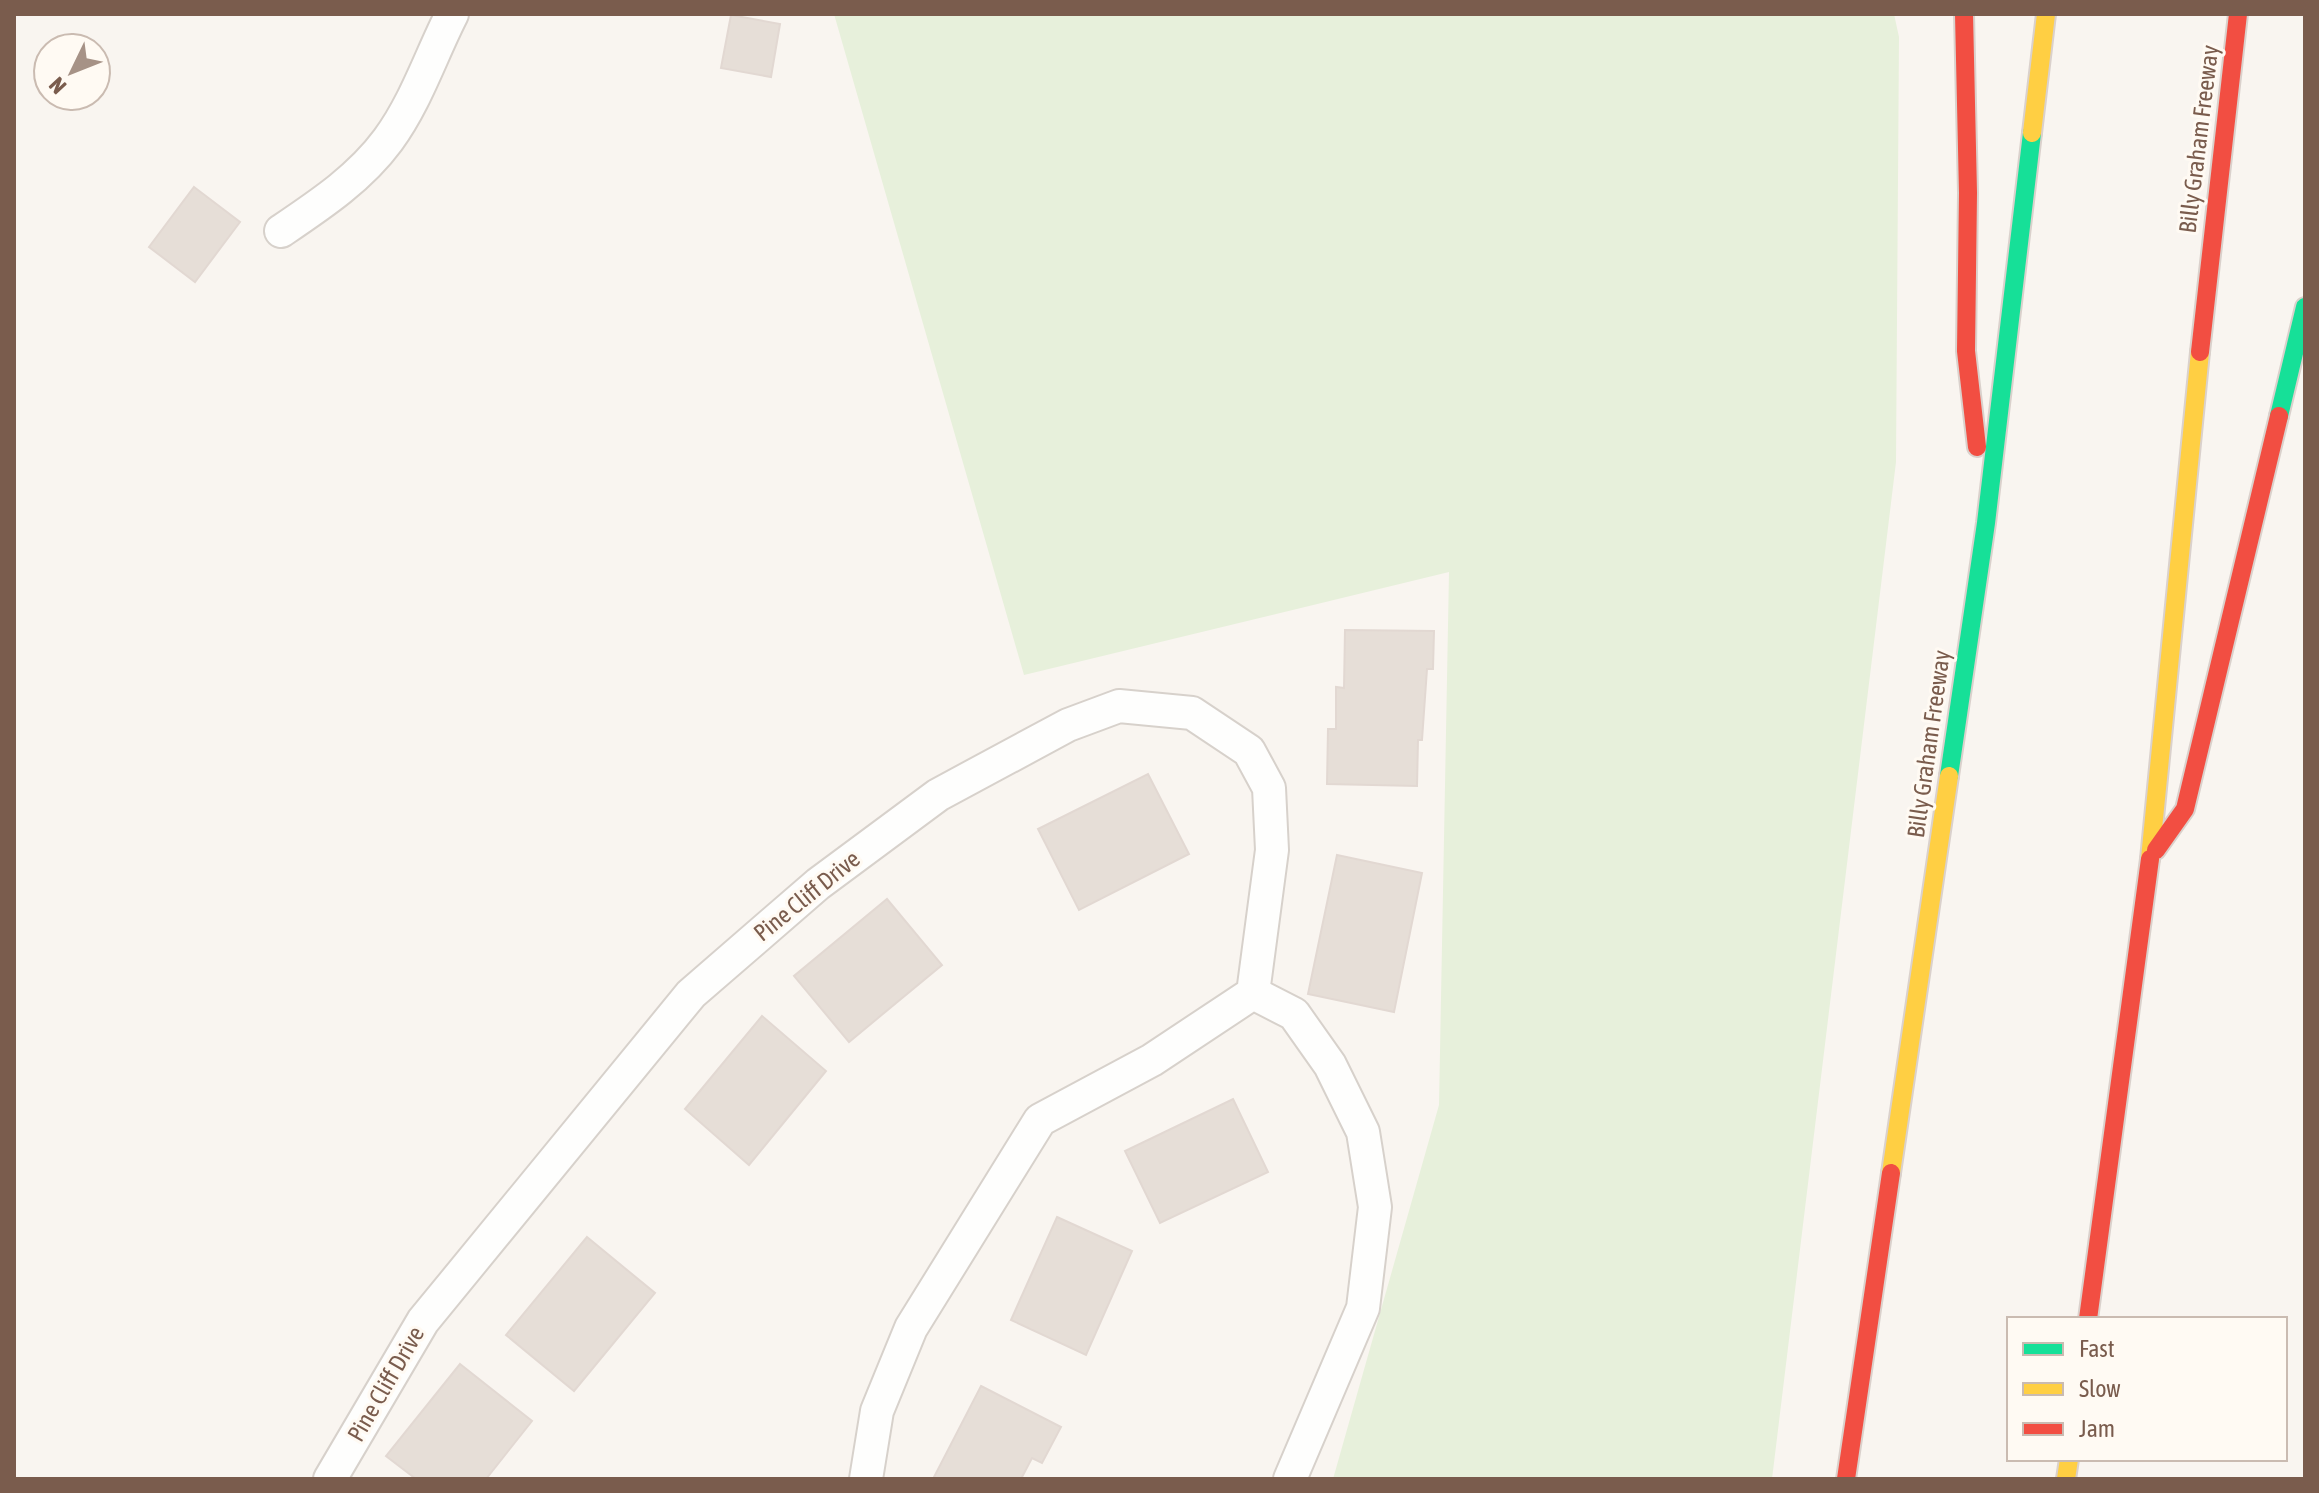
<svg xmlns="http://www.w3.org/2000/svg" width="2319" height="1493" viewBox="0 0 2319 1493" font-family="'Asap Condensed',sans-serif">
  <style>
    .green { fill: #e7f0db }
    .building { fill: #e6ded7; stroke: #e2d8d2; stroke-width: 2 }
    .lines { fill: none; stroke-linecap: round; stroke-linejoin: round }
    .street-casing { stroke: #d7d1cb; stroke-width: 36 }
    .fast-casing { stroke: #dad1cc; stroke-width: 22 }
    .slow-casing { stroke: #dad1cc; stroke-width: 22 }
    .jam-casing { stroke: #dad1cc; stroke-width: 22 }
    .street { stroke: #fefefd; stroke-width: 32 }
    .fast { stroke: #16e098; stroke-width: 18 }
    .slow { stroke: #ffcf43; stroke-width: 18 }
    .jam { stroke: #f24e42; stroke-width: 18 }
    .labels { text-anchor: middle; stroke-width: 6; stroke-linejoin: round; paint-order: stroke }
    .street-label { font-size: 24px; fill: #7a5c4d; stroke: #fffaf3 }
  </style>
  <rect width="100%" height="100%" fill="#f9f5f0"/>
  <path class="green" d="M834 14H1894L1899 37 1896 462 1772 1479H1333L1439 1105 1449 572 1024 675Z"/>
  <path class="building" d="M731 15 780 24 771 77 721 68Z
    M194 187 240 222 195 282 149 247Z
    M1345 630 1434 631 1433 669H1427L1422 740H1418L1417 786 1327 784 1328 729H1336V687L1344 688Z
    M1148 774 1189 854 1079 910 1038 829Z
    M1337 855 1422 873 1394 1012 1308 994Z
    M887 899 942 965 849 1042 794 976Z
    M762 1016 826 1071 749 1165 685 1109Z
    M1233 1099 1268 1172 1160 1223 1125 1151Z
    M1057 1217 1132 1251 1086 1355 1011 1320Z
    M587 1237 655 1293 574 1391 506 1335Z
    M460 1364 532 1421 486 1479H416L386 1456Z
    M981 1386 1061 1427 1042 1463 1032 1458 1021 1479H933Z"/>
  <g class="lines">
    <g class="street-casing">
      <path id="street" d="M281 231C321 204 360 178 388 140 416 102 431 55 452 14
        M330 1479 423 1321 691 994 818 884 938 795 1068 725 1119 706 1192 713 1249 751 1269 788 1272 850 1253 993
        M866 1479 877 1411 911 1328 1040 1120 1152 1060 1253 993 1294 1014 1330 1065 1363 1132 1375 1207 1363 1308 1290 1479"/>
    </g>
    <g class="fast-casing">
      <path id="fast" d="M2279 416 2305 307
        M1949 776 1986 523 2032 133"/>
    </g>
    <g class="slow-casing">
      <path id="slow" d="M2032 133 2046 14
        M2150 859 2200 352
        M1891 1173 1949 776
        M2066 1479 2069 1459"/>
    </g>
    <g class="jam-casing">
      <path id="jam" d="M1964 14 1968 193 1966 351 1977 447
        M2200 352 2238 14
        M2156 850 2185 809 2279 416
        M2088 1319 2150 859
        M1846 1479 1891 1173"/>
    </g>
    <use href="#street" class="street"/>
    <use href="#fast" class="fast"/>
    <use href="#slow" class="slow"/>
    <use href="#jam" class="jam"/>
  </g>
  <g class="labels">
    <g class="street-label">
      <text transform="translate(2199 139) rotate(-83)" y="8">Billy Graham Freeway</text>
      <text transform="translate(1929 744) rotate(-82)" y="8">Billy Graham Freeway</text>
      <text transform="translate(807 896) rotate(-39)" y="8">Pine Cliff Drive</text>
      <text transform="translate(386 1384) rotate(-60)" y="8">Pine Cliff Drive</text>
    </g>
  </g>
  <rect width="2319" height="1493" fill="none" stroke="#7a5c4d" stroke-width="32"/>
  <rect x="2007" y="1317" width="280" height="144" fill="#fffaf3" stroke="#cabbb1" stroke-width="2"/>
  <rect x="2023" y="1343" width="40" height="12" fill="#16e098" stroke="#cabbb1" stroke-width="2"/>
  <text x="2079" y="1357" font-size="24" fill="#7a5c4d">Fast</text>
  <rect x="2023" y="1383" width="40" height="12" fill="#ffcf43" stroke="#cabbb1" stroke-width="2"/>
  <text x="2079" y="1397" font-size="24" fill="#7a5c4d">Slow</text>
  <rect x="2023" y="1423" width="40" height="12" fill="#f24e42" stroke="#cabbb1" stroke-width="2"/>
  <text x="2079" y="1437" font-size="24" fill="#7a5c4d">Jam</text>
  <g transform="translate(72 72) rotate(227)"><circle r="38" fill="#fffaf3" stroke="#cabbb1" stroke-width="2"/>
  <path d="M0-6L14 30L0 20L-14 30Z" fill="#a69286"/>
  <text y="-12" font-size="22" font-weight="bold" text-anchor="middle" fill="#7a5c4d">N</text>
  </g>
</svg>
